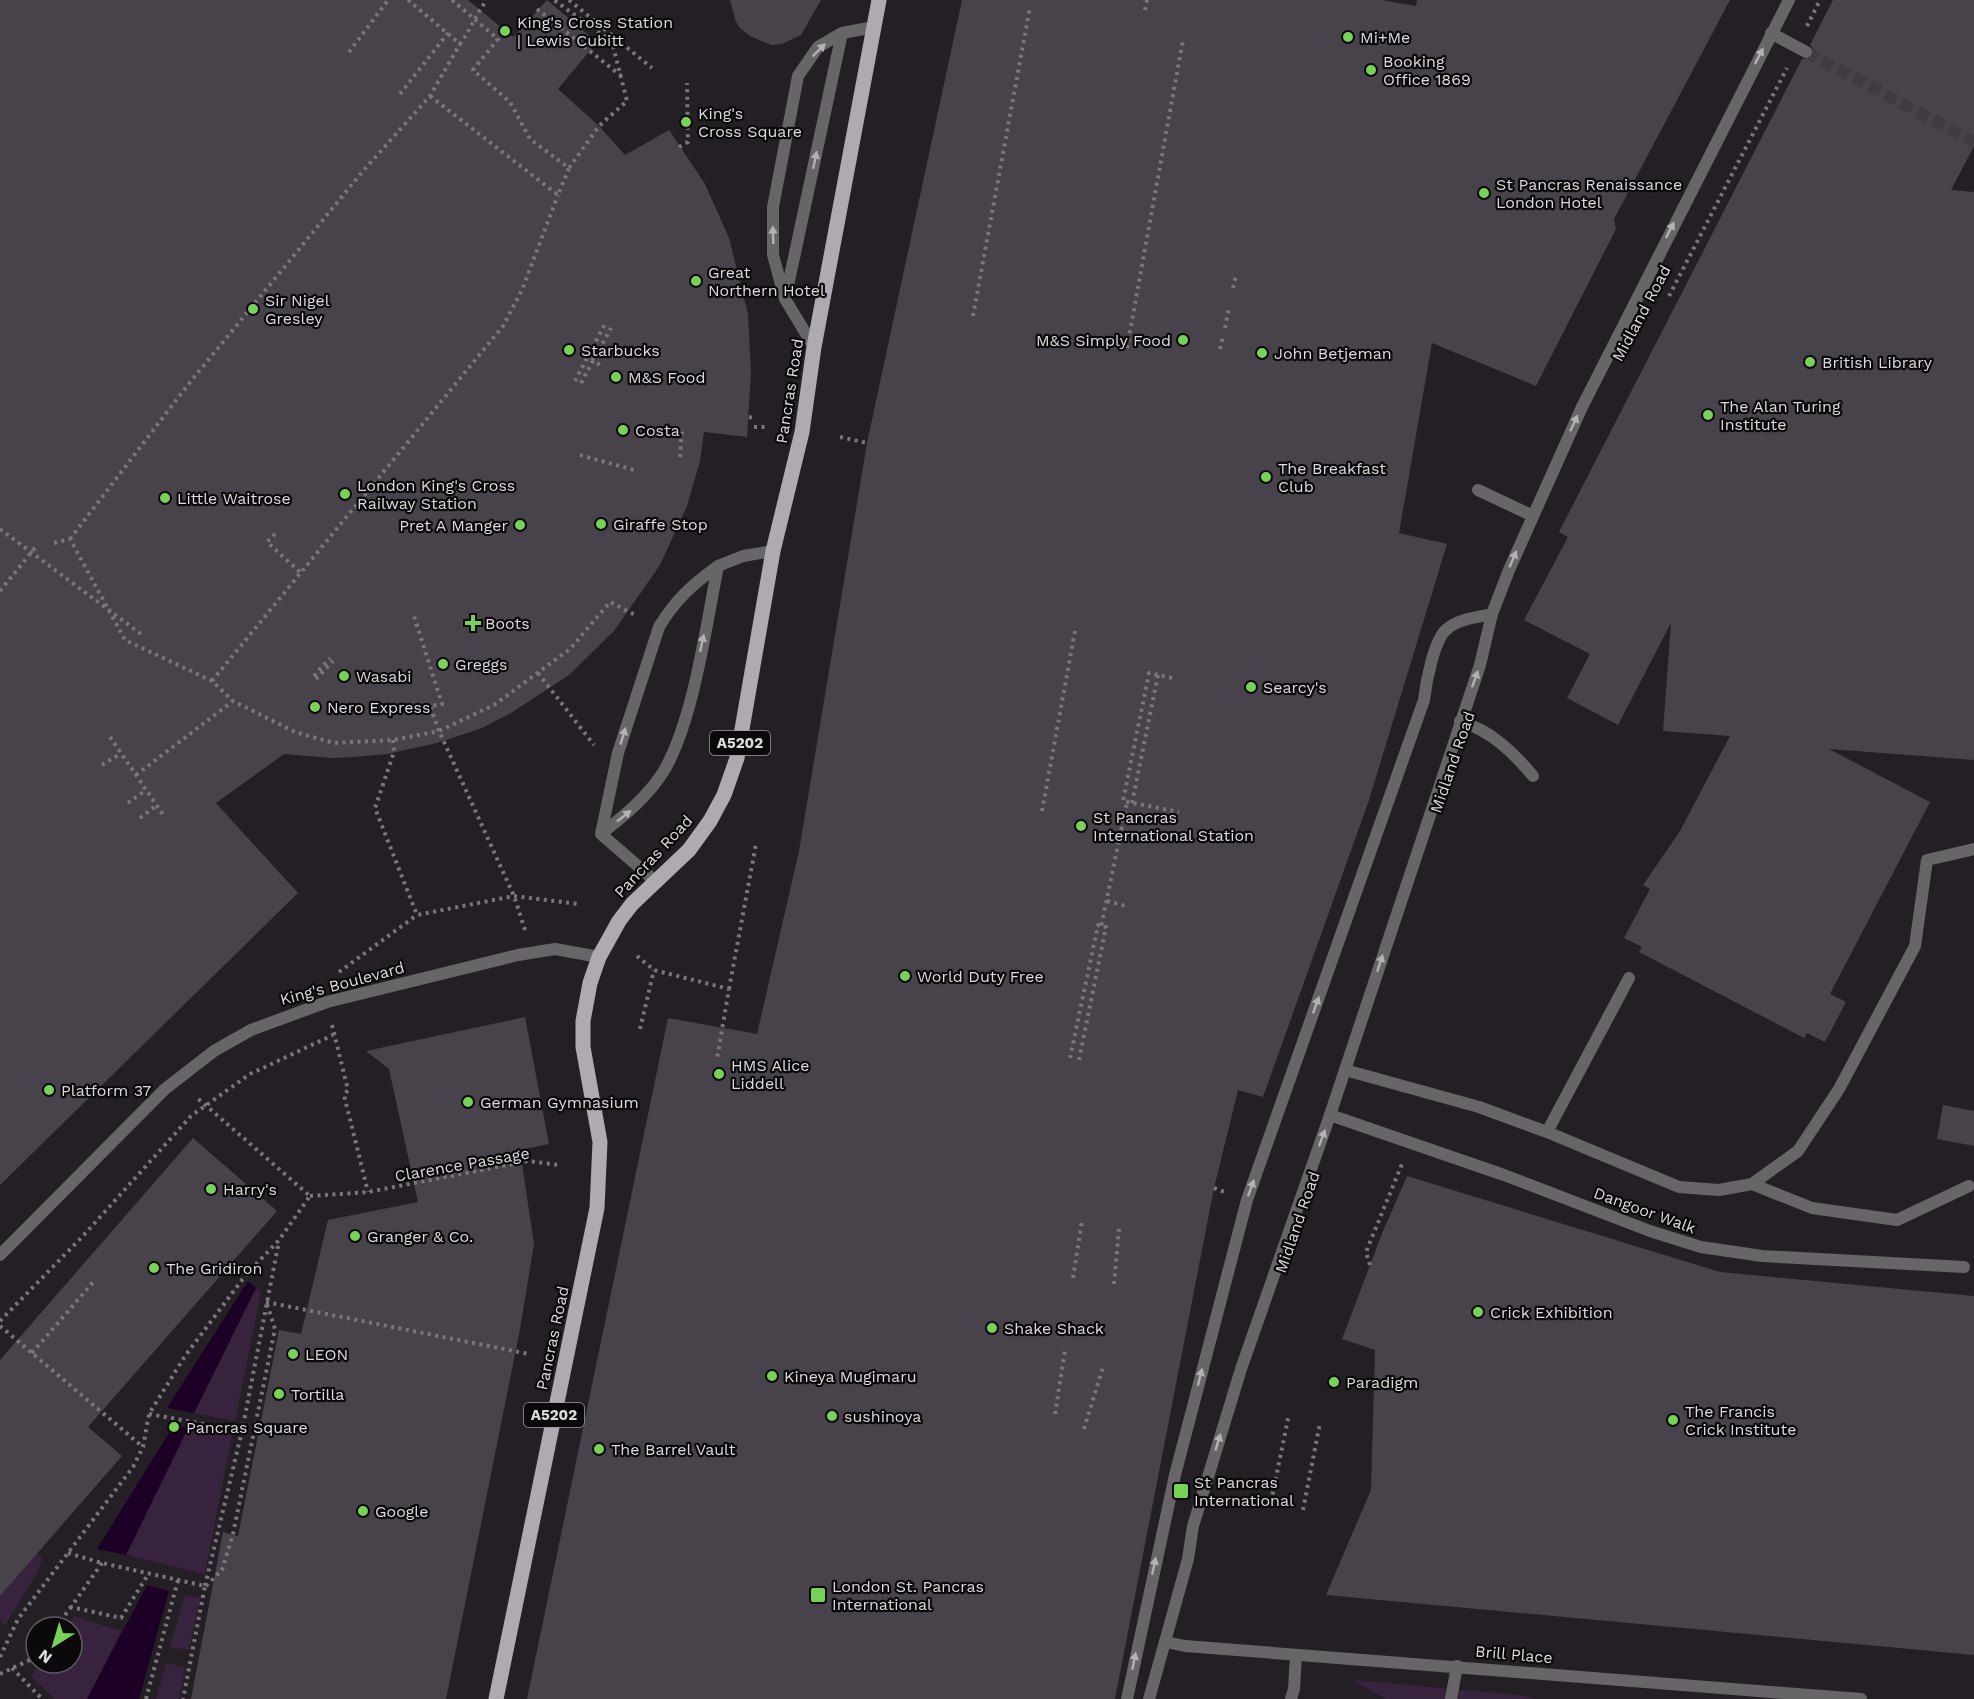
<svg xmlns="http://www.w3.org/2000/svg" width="1974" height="1699" viewBox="0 0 1974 1699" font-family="'Work Sans',sans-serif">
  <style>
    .green { fill: #38233f }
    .water { fill: #1c0025 }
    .building { fill: #48424a }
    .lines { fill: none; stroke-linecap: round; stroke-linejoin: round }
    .pedestrian-tunnel { stroke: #403b41; stroke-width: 12; stroke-dasharray: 12 6; stroke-linecap: butt }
    .path { stroke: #7b767c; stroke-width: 4; stroke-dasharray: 3 4.5; stroke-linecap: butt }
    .service { stroke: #676568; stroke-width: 12 }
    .pedestrian { stroke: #676568; stroke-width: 12 }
    .minor { stroke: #676568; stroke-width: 12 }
    .tertiary { stroke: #676568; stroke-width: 12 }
    .primary { stroke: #afa9b1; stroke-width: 15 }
    .path-bridge { stroke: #7b767c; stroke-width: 4; stroke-dasharray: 3 4.5; stroke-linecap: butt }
    .oneway { fill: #b4b1b5 }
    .poi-dot { fill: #78d258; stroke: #0c090c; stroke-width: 2 }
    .labels { text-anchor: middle; stroke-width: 4.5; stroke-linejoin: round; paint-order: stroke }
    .shield { fill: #0c090c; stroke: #9f9ba0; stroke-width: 1.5 }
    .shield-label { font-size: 15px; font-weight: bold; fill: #dedadf }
    .poi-label { font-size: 16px; fill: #dedadf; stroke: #0c090c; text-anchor: start }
    .street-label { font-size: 16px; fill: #dedadf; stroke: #0c090c }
  </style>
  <rect width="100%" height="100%" fill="#241f25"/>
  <path class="green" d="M256 1288 261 1293 235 1421 194 1413Z
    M188 1428 232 1435 205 1574 126 1555Z
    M38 1552 42 1560 36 1575 5 1625 0 1619V1596Z
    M185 1595 200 1598 189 1650 170 1647Z
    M74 1616 121 1631 87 1699H54L31 1676 40 1663H72V1627H66Z
    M166 1663 185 1667 179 1699H156Z
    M1353 1680 1518 1695 1536 1699H1386Z"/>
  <path class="water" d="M248 1281 256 1288 194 1413 167 1408Z
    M174 1425 188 1428 126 1555 97 1549Z
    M147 1585 169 1591 139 1699H87Z"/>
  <path class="building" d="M0 0H468L513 37 547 0 597 42 558 89 599 126 625 155 669 130 705 184 729 238 748 314 751 373 747 437 704 432 700 461 687 506 660 565 614 631 569 675 511 713 482 728 437 743 387 754 354 757 332 758 284 754 216 803 298 893 0 1185Z
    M730 0H821L801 35 782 44 771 45 750 36 740 28 736 22Z
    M962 0H1382L1416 6 1417 0H1730L1614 219 1616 229 1536 386 1432 343 1399 533 1447 544 1369 800 1263 1097 1238 1090 1214 1188 1115 1699H527L668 1018 757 1034 799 851 867 443Z
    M1833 0H1974V146L1951 190 1974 192V760L1829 749 1930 802 1830 994 1846 1002 1825 1042 1807 1033 1804 1038 1639 952 1642 947 1624 938 1650 889 1643 885 1680 831 1730 736 1663 731 1671 623 1618 725 1567 698 1590 654 1524 620 1568 537 1559 532 1802 59H1810L1813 55V48L1810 45Z
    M525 1017 549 1144 520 1150 534 1244 520 1329 446 1699H191L223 1532 238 1536 279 1330 301 1334 328 1220 418 1202 389 1069 366 1051Z
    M1943 1105 1974 1111V1146L1937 1139Z
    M193 1138 277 1211 88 1427 122 1456 0 1596V1360Z
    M1407 1176 1720 1272 1974 1296V1655L1326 1595 1371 1490 1375 1350 1342 1339 1383 1231Z"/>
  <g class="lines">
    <path class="pedestrian-tunnel" d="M1806 52 1974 142"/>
    <path class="path" d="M408 0 460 44C471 29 475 15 487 0
      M452 0 498 39 473 70 510 102 530 139 569 168 599 126 627 101 612 42 554 0
      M569 0 652 68
      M537 9 625 79
      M1145 10 1147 0
      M1807 26 1820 0
      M349 52 388 0
      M400 94 448 33
      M430 96 558 195 569 168
      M679 147 688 142 687 83
      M1233 288 1236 275
      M1669 296 1787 68
      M973 316 1030 7
      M1225 328 1229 308
      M1127 348 1183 40
      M1220 349 1223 336
      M575 381 605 324
      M581 383 611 328
      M749 417 754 418
      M754 427H766
      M840 437 867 443
      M580 455 634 470
      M680 457 682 430
      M275 534 267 542 301 573
      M70 539 187 386 363 171 430 96 460 44
      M54 543 70 539 125 640 212 681 233 701 295 732 334 743 393 740 439 731 430 706 442 704 413 613
      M0 591 38 544
      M538 673 594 745
      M314 676 330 658
      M1172 678 1149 673 1123 801 1179 812
      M316 679 333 661
      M212 681 503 326 522 290 558 195
      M110 737 164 816
      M393 740 394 752 375 808 417 915 514 896 578 904
      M102 765 120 754
      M136 775 233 701
      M128 803 146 790
      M1132 803 1158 675
      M1042 811 1075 631
      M140 818 157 805
      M1107 901 1126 906
      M525 930 514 896 439 731 494 705 570 649 610 602 637 616
      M637 956 654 970 729 989 717 1059
      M339 972 417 915
      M729 989 756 844
      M332 1025 348 1090 344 1095 368 1192
      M640 1029 654 970
      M1070 1058 1098 925 1101 927
      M1079 1060 1106 927H1101L1127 802
      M1214 1188 1225 1192
      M310 1196 368 1192 528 1161 559 1165
      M1370 1265 1366 1252 1402 1164
      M1073 1278 1082 1221
      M1114 1284 1119 1229
      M266 1302 529 1354
      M0 1321 83 1236 191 1116 250 1074 333 1035
      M0 1326 143 1447
      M32 1353 95 1280
      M149 1414 242 1431
      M1055 1414 1065 1350
      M1084 1429 1103 1367
      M1271 1502 1289 1414
      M1303 1510 1320 1423
      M68 1553 102 1563 205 1586 183 1699
      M102 1563 71 1607 121 1618 149 1573
      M205 1586 242 1431 279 1241
      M206 1586 222 1570 233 1534 275 1329 267 1304
      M56 1627 71 1607
      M0 1657 18 1619 133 1467 143 1447 149 1414 185 1356 245 1276 279 1240 310 1196 195 1096
      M12 1668 42 1699
      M0 1674 36 1657
      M146 1699 178 1580"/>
    <path class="service" d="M786 295 842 33
      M814 347 785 299 773 255V207L798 76 818 47 842 33 874 27
      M1478 490 1531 515
      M1460 721C1491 731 1512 751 1533 776
      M601 834 618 753 659 627C675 600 693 584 718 566
      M655 881 601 834C625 815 649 796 665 769 694 717 706 626 718 566L743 556 773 551
      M1345 1070 1479 1107 1547 1132 1679 1187 1719 1190 1752 1184 1798 1151 1839 1089 1915 946 1927 860 1974 849
      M1547 1132 1629 978
      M1752 1184 1812 1208 1897 1220 1969 1186
      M1127 1699 1175 1475 1247 1200 1424 700C1426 683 1434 639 1447 629 1458 619 1478 617 1492 614"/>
    <path class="pedestrian" d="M1771 33 1806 52
      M1330 1115 1504 1175 1650 1231 1701 1247 1762 1256 1964 1267
      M0 1255 165 1089 214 1051 251 1030 327 1002 518 955 555 949 599 957
      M1451 1699 1457 1666"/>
    <path class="minor" d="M1166 1642 1185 1646 1861 1699
      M1291 1699 1294 1689 1296 1655"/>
    <path class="tertiary" d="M1149 1699 1188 1559 1193 1526 1241 1369 1330 1115 1480 665 1492 614 1509 570 1582 407 1789 0"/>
    <path class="primary" d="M496 1699 597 1208 600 1142 583 1047V1021L590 983 599 957 619 921 632 904 689 850 710 821 724 795 737 758 773 551 802 432 814 347 879 0"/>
    <path class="path-bridge" d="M586 353 603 368
      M0 529 141 634"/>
  </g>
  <defs><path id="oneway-solid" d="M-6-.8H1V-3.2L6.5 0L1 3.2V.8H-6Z" transform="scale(1.5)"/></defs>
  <g class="oneway">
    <use href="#oneway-solid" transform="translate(819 50) rotate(-45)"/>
    <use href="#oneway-solid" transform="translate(1759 56) rotate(-63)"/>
    <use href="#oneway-solid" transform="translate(815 160) rotate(-78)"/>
    <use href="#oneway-solid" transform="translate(1670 230) rotate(-63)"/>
    <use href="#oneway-solid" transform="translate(773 235) rotate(-92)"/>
    <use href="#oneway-solid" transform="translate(1574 423) rotate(-65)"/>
    <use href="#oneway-solid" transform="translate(1513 559) rotate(-67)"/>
    <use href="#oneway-solid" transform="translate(702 643) rotate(-78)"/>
    <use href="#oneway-solid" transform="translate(1475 679) rotate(-70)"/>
    <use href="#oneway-solid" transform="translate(623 736) rotate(-73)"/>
    <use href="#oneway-solid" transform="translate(624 816) rotate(-38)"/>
    <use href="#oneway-solid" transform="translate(1380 963) rotate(-72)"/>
    <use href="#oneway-solid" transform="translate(1316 1005) rotate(-70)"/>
    <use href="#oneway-solid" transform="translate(1322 1138) rotate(-70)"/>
    <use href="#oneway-solid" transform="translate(1251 1188) rotate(-70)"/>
    <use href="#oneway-solid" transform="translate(1200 1377) rotate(-76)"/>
    <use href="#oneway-solid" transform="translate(1218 1442) rotate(-73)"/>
    <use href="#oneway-solid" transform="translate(1154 1566) rotate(-78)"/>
    <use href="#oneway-solid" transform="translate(1134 1661) rotate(-79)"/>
  </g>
  <g class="poi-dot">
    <circle cx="505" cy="31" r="6"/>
    <circle cx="1348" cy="37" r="6"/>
    <circle cx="1371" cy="70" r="6"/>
    <circle cx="686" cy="122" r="6"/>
    <circle cx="1484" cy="193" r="6"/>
    <circle cx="696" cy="281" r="6"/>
    <circle cx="253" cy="309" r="6"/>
    <circle cx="1183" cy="340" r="6"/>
    <circle cx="569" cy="350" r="6"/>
    <circle cx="1262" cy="353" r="6"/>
    <circle cx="1810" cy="362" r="6"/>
    <circle cx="616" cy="377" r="6"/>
    <circle cx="1708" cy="415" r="6"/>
    <circle cx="623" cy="430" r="6"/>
    <circle cx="1266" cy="477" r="6"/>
    <circle cx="345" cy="494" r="6"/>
    <circle cx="165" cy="498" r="6"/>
    <circle cx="601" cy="524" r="6"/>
    <circle cx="520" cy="525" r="6"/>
    <path d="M470 614h6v6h6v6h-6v6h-6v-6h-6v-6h6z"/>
    <circle cx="443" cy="664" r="6"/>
    <circle cx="344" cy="676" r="6"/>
    <circle cx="1251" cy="687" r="6"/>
    <circle cx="315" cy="707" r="6"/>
    <circle cx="1081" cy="826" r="6"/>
    <circle cx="905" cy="976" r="6"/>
    <circle cx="719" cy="1074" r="6"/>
    <circle cx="49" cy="1090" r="6"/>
    <circle cx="468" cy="1102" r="6"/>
    <circle cx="211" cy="1189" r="6"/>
    <circle cx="355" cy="1236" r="6"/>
    <circle cx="154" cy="1268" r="6"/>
    <circle cx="1478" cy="1312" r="6"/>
    <circle cx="992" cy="1328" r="6"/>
    <circle cx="293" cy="1354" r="6"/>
    <circle cx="772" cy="1376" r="6"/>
    <circle cx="1334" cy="1382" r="6"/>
    <circle cx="279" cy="1394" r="6"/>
    <circle cx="832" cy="1416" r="6"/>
    <circle cx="1673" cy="1420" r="6"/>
    <circle cx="174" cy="1427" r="6"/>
    <circle cx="599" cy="1449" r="6"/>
    <rect x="1173" y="1483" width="16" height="16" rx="3"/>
    <circle cx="363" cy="1511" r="6"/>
    <rect x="810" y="1587" width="16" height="16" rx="3"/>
  </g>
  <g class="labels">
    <g class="shield">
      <rect x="710" y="731" width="60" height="24" rx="4.5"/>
      <rect x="524" y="1403" width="60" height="24" rx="4.5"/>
    </g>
    <g class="shield-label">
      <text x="740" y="748">A5202</text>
      <text x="554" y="1420">A5202</text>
    </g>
    <g class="poi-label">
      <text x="517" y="28">King's Cross Station<tspan x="517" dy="18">| Lewis Cubitt</tspan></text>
      <text x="1360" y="43">Mi+Me</text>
      <text x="1383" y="67">Booking<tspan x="1383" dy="18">Office 1869</tspan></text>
      <text x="698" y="119">King's<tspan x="698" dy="18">Cross Square</tspan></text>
      <text x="1496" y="190">St Pancras Renaissance<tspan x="1496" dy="18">London Hotel</tspan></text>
      <text x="708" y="278">Great<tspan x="708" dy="18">Northern Hotel</tspan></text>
      <text x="265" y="306">Sir Nigel<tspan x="265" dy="18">Gresley</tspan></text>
      <text x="1171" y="346" text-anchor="end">M&amp;S Simply Food</text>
      <text x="581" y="356">Starbucks</text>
      <text x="1274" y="359">John Betjeman</text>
      <text x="1822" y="368">British Library</text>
      <text x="628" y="383">M&amp;S Food</text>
      <text x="1720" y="412">The Alan Turing<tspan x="1720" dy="18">Institute</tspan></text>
      <text x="635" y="436">Costa</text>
      <text x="1278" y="474">The Breakfast<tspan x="1278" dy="18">Club</tspan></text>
      <text x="357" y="491">London King's Cross<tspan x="357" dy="18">Railway Station</tspan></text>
      <text x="177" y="504">Little Waitrose</text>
      <text x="613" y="530">Giraffe Stop</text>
      <text x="508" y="531" text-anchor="end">Pret A Manger</text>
      <text x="485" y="629">Boots</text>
      <text x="455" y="670">Greggs</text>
      <text x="356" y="682">Wasabi</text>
      <text x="1263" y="693">Searcy's</text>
      <text x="327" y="713">Nero Express</text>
      <text x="1093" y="823">St Pancras<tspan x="1093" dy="18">International Station</tspan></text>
      <text x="917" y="982">World Duty Free</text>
      <text x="731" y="1071">HMS Alice<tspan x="731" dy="18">Liddell</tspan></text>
      <text x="61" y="1096">Platform 37</text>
      <text x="480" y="1108">German Gymnasium</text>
      <text x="223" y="1195">Harry's</text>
      <text x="367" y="1242">Granger &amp; Co.</text>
      <text x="166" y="1274">The Gridiron</text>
      <text x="1490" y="1318">Crick Exhibition</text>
      <text x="1004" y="1334">Shake Shack</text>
      <text x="305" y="1360">LEON</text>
      <text x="784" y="1382">Kineya Mugimaru</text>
      <text x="1346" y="1388">Paradigm</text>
      <text x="291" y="1400">Tortilla</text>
      <text x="1685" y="1417">The Francis<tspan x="1685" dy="18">Crick Institute</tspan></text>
      <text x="844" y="1422">sushinoya</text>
      <text x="186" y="1433">Pancras Square</text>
      <text x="611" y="1455">The Barrel Vault</text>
      <text x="1194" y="1488">St Pancras<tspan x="1194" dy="18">International</tspan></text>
      <text x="375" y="1517">Google</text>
      <text x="832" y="1592">London St. Pancras<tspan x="832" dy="18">International</tspan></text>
    </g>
    <g class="street-label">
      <text transform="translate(1641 313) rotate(-62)" y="6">Midland Road</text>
      <text transform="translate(789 391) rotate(-81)" y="6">Pancras Road</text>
      <text transform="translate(1452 762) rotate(-71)" y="6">Midland Road</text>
      <text transform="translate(653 856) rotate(-47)" y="6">Pancras Road</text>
      <text transform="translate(342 983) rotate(-15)" y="6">King's Boulevard</text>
      <text transform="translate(462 1164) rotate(-10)" y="6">Clarence Passage</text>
      <text transform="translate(1645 1210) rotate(20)" y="6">Dangoor Walk</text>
      <text transform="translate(1297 1222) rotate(-71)" y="6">Midland Road</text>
      <text transform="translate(552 1338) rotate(-78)" y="6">Pancras Road</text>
      <text transform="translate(1514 1654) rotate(5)" y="6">Brill Place</text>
    </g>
  </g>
  <g transform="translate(54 1645) rotate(217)"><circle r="28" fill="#0c090c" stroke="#605d60" stroke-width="1.5"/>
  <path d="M0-4.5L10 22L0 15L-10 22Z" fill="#78d258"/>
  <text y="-9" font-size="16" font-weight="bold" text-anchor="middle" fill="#dedadf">N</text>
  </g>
</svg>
